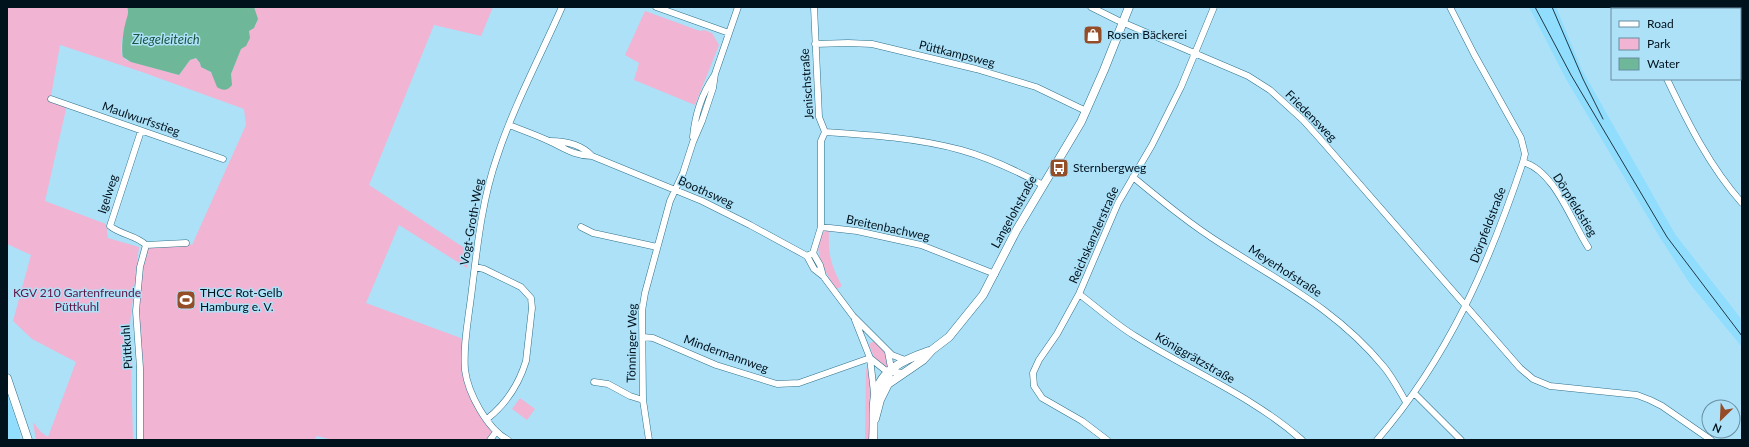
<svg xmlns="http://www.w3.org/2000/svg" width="1749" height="447" viewBox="0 0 1749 447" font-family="Lato,sans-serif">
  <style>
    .built { fill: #90ddfd }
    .green { fill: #f1b4d3 }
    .water { fill: #6eb799 }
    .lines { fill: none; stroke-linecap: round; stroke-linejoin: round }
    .minor-casing { stroke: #2e718a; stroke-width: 7 }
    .tertiary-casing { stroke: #2e718a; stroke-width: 9 }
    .minor { stroke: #fff; stroke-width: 6 }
    .tertiary { stroke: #fff; stroke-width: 8 }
    .tram { stroke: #203945; stroke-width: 1 }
    .labels { text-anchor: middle; stroke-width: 3; stroke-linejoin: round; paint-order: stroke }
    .poi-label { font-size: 12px; fill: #00121c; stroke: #ade1f8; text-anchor: start }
    .street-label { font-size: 12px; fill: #00121c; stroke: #ade1f8 }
    .park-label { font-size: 12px; fill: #5f1644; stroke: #ade1f8 }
    .water-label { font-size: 13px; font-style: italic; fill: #1c5641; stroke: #ade1f8 }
  </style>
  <rect width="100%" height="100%" fill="#ade1f8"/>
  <path class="built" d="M1529 7H1556L1582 70 1675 234 1742 320V347L1690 284 1659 236 1566 79Z
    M7 394 20 432V440H7Z"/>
  <path class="green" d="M7 7H127C133 20 112 49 126 60L179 75 190 60 196 58 200 63 201 67 208 70 213 75 230 77 241 48 244 47 249 31C261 23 256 20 254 7H493L481 36 434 25 369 185 469 251 467 268 399 225 366 303 466 340 465 370 471 392 496 432 490 440H333L317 436 314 440H140L136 311 146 245 186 243 192 245 246 125 244 109 142 72 60 45 51 96 67 105 45 201 106 224 108 238 139 247 130 323 133 440H36L33 422 41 432 48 437 76 362 32 339 13 321 31 255 7 244Z
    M645 11 700 31 704 30 712 33 719 45 695 105 634 80 639 63 625 55Z
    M825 231H829C828 254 831 266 842 286L837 289C827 277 808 244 825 231Z
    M874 341 885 353 889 365 888 368H885L875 360 869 344Z
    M866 368 869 372 871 381 870 440H865Z
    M520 398 535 409 527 420 512 409Z"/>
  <path class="water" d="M127 7H254L258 19 254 28 249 31 250 38 246 46 241 49 231 74 232 85C227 91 223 91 217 87L211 72 201 67 200 63 196 58 190 60 179 75 131 62 123 57C121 51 123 32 125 25 126 18 130 14 127 7Z"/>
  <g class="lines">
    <g class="minor-casing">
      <path id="minor" d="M656 7 729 33
        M1091 7 1117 20 1248 76 1270 90 1303 120 1321 140 1520 368 1533 379 1550 386 1637 395 1650 400 1662 406 1711 440
        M1633 7 1634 9
        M815 44 848 43 872 44 976 69 1036 87 1086 111
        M1667 79C1688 123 1710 167 1742 203
        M51 99 223 159
        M509 125C522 130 536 135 549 141 564 148 575 156 592 156L702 201 750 225 807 256
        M141 131 110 226C121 235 136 235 146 245
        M825 132C871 135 917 138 961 150 990 158 1017 171 1043 185
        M693 137C695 115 701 95 714 76
        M550 141C566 141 581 144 592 156
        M1523 162C1555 171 1571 221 1588 247
        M1133 177C1162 201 1191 225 1223 245 1282 283 1337 310 1384 367 1393 378 1399 390 1406 402
        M581 227 593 233 657 247
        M821 227 857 231 921 245 995 274
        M146 245 186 243
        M813 253 820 265 823 276
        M807 256 813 253 821 227V141L825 132 819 117 814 7
        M807 256 814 269 823 276 853 316 892 355 905 360
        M475 267 484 269 521 287 531 298 532 308 526 361C519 384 506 404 487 419
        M1079 294C1098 308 1115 324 1135 336 1190 371 1252 396 1302 440
        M855 320 870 358 874 393
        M643 337 653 338 716 365 777 384 799 383 870 358
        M870 358 885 370 902 373
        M594 382 608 384 630 396 643 400
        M888 384 891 368 888 352
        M1414 393 1461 440
        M140 440V368L136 311 140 267 146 245
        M490 440 496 432
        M508 440C487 429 468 393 465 370 463 346 468 321 471 297 477 250 481 203 497 157 514 105 540 57 562 7
        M649 440 643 400 642 311 645 293 670 201 683 173 693 142 702 121 713 88 715 74 738 7
        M1107 440 1082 421 1042 398 1034 386 1033 373 1039 360 1057 334 1079 294 1118 203 1152 145 1181 87 1214 7
        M1377 440C1448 358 1489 264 1523 162L1525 154 1521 138 1474 54 1450 7"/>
    </g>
    <g class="tertiary-casing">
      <path id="tertiary" d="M7 378 28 440
        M875 419 880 400 888 384 923 360 932 350 949 337 983 295 1016 231 1081 122 1104 70 1129 7
        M873 440C874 428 873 415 874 403 876 371 903 360 929 351"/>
    </g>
    <use href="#minor" class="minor"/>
    <use href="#tertiary" class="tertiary"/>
    <path class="tram" d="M1535 7 1571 75 1667 237 1742 336
      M1552 7 1583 79 1603 119"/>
  </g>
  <defs>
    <g id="shop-square" transform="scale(1)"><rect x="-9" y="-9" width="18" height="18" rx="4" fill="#954d28" stroke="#ade1f8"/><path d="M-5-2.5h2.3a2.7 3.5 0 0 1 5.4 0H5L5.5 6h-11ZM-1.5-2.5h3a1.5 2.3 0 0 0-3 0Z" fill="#fff"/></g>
    <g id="bus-square" transform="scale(1)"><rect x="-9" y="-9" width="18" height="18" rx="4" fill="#954d28" stroke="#ade1f8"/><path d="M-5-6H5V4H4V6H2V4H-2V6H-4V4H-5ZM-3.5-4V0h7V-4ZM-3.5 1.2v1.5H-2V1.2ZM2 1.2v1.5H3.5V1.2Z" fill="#fff"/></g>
    <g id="stadium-square" transform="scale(1)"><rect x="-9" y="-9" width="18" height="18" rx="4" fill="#954d28" stroke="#ade1f8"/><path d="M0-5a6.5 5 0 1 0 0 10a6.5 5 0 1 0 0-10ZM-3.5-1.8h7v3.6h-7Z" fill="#fff"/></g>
  </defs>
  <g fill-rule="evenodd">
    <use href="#shop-square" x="1093" y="35"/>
    <use href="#bus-square" x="1059" y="168"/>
    <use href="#stadium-square" x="186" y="300"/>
  </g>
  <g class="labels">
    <g class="poi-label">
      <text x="1107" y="39">Rosen Bäckerei</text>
      <text x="1073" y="172">Sternbergweg</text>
      <text x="200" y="297">THCC Rot-Gelb<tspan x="200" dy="14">Hamburg e. V.</tspan></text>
    </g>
    <g class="street-label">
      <text transform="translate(957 54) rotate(14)" y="4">Püttkampsweg</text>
      <text transform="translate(807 84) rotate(-94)" y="4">Jenischstraße</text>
      <text transform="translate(1311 116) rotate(45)" y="4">Friedensweg</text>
      <text transform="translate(141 119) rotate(19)" y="4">Maulwurfsstieg</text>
      <text transform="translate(706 192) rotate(24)" y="4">Boothsweg</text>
      <text transform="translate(108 194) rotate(-72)" y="4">Igelweg</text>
      <text transform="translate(1575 205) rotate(58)" y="4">Dörpfeldstieg</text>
      <text transform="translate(1014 212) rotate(-61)" y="4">Langelohstraße</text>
      <text transform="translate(472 222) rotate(-80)" y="4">Vogt-Groth-Weg</text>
      <text transform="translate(1488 225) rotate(-69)" y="4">Dörpfeldstraße</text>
      <text transform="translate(888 228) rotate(12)" y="4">Breitenbachweg</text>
      <text transform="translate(1094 235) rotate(-66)" y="4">Reichskanzlerstraße</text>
      <text transform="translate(1285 271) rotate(33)" y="4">Meyerhofstraße</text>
      <text transform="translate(632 343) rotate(-89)" y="4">Tönninger Weg</text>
      <text transform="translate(127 347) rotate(-94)" y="4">Püttkuhl</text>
      <text transform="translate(726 354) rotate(20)" y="4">Mindermannweg</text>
      <text transform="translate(1195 358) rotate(30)" y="4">Königgrätzstraße</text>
    </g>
    <g class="park-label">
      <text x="77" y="297">KGV 210 Gartenfreunde<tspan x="77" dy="14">Püttkuhl</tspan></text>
    </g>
    <g class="water-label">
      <text x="166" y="44">Ziegeleiteich</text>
    </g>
  </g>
  <rect width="1749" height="447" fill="none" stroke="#00121c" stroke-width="16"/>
  <rect x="1611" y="8" width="130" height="72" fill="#ade1f8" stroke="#688ea0"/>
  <rect x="1619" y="21" width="20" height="6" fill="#ffffff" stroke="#688ea0"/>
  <text x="1647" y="28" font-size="12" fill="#00121c">Road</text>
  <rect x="1619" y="38" width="20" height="12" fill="#f1b4d3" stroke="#688ea0"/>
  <text x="1647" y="48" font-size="12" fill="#00121c">Park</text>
  <rect x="1619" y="58" width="20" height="12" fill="#6eb799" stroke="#688ea0"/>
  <text x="1647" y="68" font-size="12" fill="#00121c">Water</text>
  <g transform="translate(1721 419) rotate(204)"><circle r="19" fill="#ade1f8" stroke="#688ea0"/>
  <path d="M0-3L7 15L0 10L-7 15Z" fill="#954d28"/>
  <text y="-6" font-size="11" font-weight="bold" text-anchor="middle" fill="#00121c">N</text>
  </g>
</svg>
